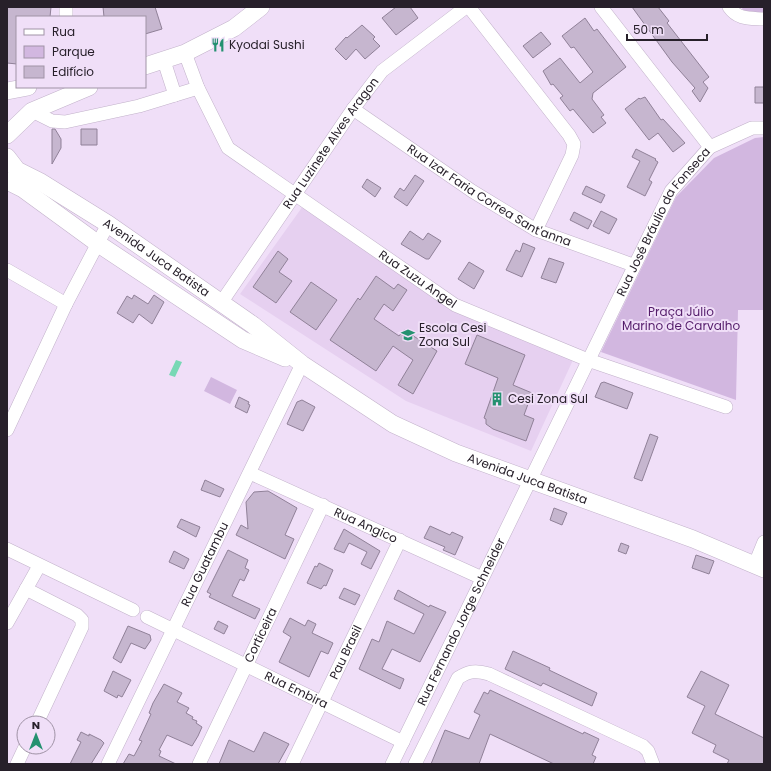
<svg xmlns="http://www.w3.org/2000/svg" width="771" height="771" viewBox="0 0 771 771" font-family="Poppins,sans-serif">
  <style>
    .built { fill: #e6d0f0 }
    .green { fill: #d2b7e0 }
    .water { fill: #78d8b5 }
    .building { fill: #c6b6cf; stroke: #908198 }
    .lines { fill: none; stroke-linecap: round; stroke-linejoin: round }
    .minor-casing { stroke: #c2b2ca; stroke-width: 14 }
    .major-casing { stroke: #c2b2ca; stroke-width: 18 }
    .minor { stroke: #fff; stroke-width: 13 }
    .major { stroke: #fff; stroke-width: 17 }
    .labels { text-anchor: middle; stroke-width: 4; stroke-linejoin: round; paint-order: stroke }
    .poi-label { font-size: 12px; fill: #27202a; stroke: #f0dff8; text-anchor: start }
    .street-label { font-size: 12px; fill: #27202a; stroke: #f0dff8 }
    .park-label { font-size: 12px; fill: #541c6a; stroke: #f0dff8 }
  </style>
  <rect width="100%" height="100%" fill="#f0dff8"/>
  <path class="built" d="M303 206 452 309 573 360 531 451 406 401 240 294Z"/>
  <path class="green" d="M741 7H764V13H746Z
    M764 137V310H738L736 400 601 352 676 197 714 158 755 138Z
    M211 377 237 390 230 404 204 391Z"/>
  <path class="water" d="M176 360 182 362 175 377 169 375Z"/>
  <path class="building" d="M7 7H51L50 17H17V64L7 63Z
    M103 7H155L162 29 145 34V17H104Z
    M396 7H410L418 18 396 35 382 18Z
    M632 7H658L669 21 667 23 709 77 703 82 708 88 700 102 692 91 695 88 672 62Z
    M585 18 594 31 597 29 626 67 593 93 592 99 604 115 601 117 606 123 593 133 573 109 570 111 560 98 563 96 553 84 551 85 543 71 560 58 580 83 593 72 574 47 571 48 562 36Z
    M362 25 375 37 373 39 380 46 365 59 356 49 346 60 335 49 346 37 347 38Z
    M541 32 551 44 533 58 523 46Z
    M755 87H764V103H755Z
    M645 97 661 120 663 119 685 143 673 152 658 133 649 140 625 109 639 98 640 99Z
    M52 129H55L61 139V148L52 164Z
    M81 129H97V145H81Z
    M636 149 656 159 655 160 658 162 649 180 652 182 645 196 627 187 640 161 632 157Z
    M415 175 424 181 407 206 394 197 400 188 404 191Z
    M367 179 381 188 375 197 362 187Z
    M586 186 605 195 601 203 582 194Z
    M601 211 617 219 609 234 593 226Z
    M574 212 592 221 588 229 570 220Z
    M410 231 423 240 428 233 441 241 429 259H426L401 244Z
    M523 243 535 248 522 277 506 270 516 250 520 252Z
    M278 251 288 259 279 272 292 281 276 303 253 287Z
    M549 258 564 263 556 283 541 278Z
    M469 262 484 271 474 289 458 279Z
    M376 276 394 289 398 284 407 290 393 311 384 304 374 319 399 336 404 330 437 351 413 394 398 385 413 360 393 346 376 371 330 340 358 298 360 300Z
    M311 282 337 300 316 330 290 312Z
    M134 295 148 304 154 295 164 302 152 324 139 314 133 323 117 313 127 296 132 299Z
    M477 335 525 355 513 385 532 393 524 415 534 419 526 441 493 429 486 424V419L484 418 498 378 465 364Z
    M604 382 633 393 627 409 595 397 601 383Z
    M239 397 249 402 248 404 250 405 247 413 235 407Z
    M302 400 315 407 303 431 287 424 297 402Z
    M650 434 658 437 642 481 634 478Z
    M205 480 224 489 220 497 201 490Z
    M268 491 297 508 285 535 294 539 285 559 236 535 241 525 248 529 246 502 254 492Z
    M554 508 567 513 562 525 550 520Z
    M181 519 200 527 196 537 177 527Z
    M430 526 450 535 452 532 463 537 455 555 443 550 445 547 424 538Z
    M344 529 380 551 371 569 361 564 367 552 349 543 344 553 334 549Z
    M621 543 629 546 626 554 618 551Z
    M228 550 248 560 245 568 249 570 244 581 240 579 232 596 260 609 255 619 209 597 211 594 207 592Z
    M174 551 189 559 184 569 169 562Z
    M696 555 714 561 709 574 692 568Z
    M319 563 333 570 326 586 324 585 321 589 307 583 315 566 317 567Z
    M344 588 360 595 355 605 339 598Z
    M398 590 429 607 430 605 446 612 420 662 392 649 382 669 404 679 400 689 359 669 372 639 379 642 387 621 414 634 424 614 394 599Z
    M290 618 305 626 308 620 316 624 312 633 333 643 328 654 321 651 309 677 279 662 291 637 283 632Z
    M218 621 228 626 224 634 214 629Z
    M128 626 150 635 151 640 145 649 131 643 121 663 113 658Z
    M513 651 550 668 549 670 597 693 592 706 543 683 541 686 505 669Z
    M113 671 131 680 122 697 118 695 117 698 104 691Z
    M701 671 729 685 715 714 764 738V764H727L729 760 713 752 716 745 692 733 705 706 687 697Z
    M164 684 182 693 177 702 189 708 186 713 193 717 192 719 197 721 196 723 202 727 198 736 192 746 167 735 159 750 161 751 159 756 176 764H123L129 754 134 756 142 741 139 740 151 714 149 713 153 703Z
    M490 690 583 734 584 732 599 739 592 755 596 757 593 764H554L490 734 479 764H431L445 730 469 739 480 715 474 712 484 692 488 694Z
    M81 732 89 736V734L101 740 104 743 91 764H70L81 742 77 740Z
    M264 732 289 744 278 764H219L229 740 254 752Z"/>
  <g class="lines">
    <g class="minor-casing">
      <g id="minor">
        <path d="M469 7 569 135 574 144 572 155 536 230"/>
        <path d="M601 7 710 147"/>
        <path d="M729 7C738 20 750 18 764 19"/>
        <path d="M66 17V7"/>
        <path id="s1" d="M185 53 198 88 228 148 455 305 588 360 726 407"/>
        <path d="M164 61 175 95"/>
        <path id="s2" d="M353 109 472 191 536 230 633 265"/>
        <path d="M32 111 52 121 65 122 139 106 198 88"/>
        <path d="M7 270 66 304"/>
        <path id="s3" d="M221 303 353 109 382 71 466 7"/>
        <path d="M7 430 66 304 108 224"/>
        <path id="s4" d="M250 473 482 578"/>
        <path d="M7 549 133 610"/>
        <path d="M755 564 764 542"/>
        <path d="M26 589 77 615 82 620V627L37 723"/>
        <path id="s5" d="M147 617 403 742"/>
        <path d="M7 623 39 566"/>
        <path d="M17 764 25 747"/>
        <path id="s6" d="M108 764 302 364"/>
        <path id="s7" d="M199 764 323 505"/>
        <path id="s8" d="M292 764 400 540"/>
        <path id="s9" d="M392 764 671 191 710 147 752 128H764"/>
        <path d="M415 764 458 678C469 671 476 670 489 674L643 746 648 751 653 764"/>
      </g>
    </g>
    <g class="major-casing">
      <g id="major">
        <path d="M145 66 185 53 234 28 261 7"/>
        <path d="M7 91 28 87"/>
        <path d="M7 135 32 111 89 87"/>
        <path id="s10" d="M7 157 17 170 39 181 108 224 253 325 302 364 393 424 456 453 693 539 764 569"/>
        <path d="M7 181 23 189 97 243 243 340 285 358"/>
      </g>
    </g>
    <use href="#minor" class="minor"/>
    <use href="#major" class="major"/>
  </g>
  <defs>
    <g id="restaurant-bare" transform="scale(1.08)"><path d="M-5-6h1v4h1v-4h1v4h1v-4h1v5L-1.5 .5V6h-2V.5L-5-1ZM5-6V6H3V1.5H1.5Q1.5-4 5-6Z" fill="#249170" stroke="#f0dff8" stroke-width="2.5" paint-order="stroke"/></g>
    <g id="school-bare" transform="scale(1.08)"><path d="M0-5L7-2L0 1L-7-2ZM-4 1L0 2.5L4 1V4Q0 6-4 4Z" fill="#249170" stroke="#f0dff8" stroke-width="2.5" paint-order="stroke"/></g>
    <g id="building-bare" transform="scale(1.08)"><path d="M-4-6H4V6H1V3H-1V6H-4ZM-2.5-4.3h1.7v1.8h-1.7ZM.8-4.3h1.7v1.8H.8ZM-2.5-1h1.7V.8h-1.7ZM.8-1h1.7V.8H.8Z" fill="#249170" stroke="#f0dff8" stroke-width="2.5" paint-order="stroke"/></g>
  </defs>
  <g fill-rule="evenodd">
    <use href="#restaurant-bare" x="218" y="45"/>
    <use href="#school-bare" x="408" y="335"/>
    <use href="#building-bare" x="497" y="399"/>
  </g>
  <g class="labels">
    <g class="poi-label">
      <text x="229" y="49">Kyodai Sushi</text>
      <text x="419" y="332">Escola Cesi<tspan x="419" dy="14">Zona Sul</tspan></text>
      <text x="508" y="403">Cesi Zona Sul</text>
    </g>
    <g class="street-label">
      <text dy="4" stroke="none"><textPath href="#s3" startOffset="194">Rua Luzinete Alves Aragon</textPath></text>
      <text dy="4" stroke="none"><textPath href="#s2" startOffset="162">Rua Izar Faria Correa Sant'anna</textPath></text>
      <text dy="4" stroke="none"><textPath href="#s9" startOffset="607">Rua José Bráulio da Fonseca</textPath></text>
      <text dy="4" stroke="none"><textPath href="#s10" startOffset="181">Avenida Juca Batista</textPath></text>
      <text dy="4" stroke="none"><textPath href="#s1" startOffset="335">Rua Zuzu Angel</textPath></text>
      <text dy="4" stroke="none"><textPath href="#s10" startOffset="616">Avenida Juca Batista</textPath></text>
      <text dy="4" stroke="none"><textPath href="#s4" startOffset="127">Rua Angico</textPath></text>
      <text dy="4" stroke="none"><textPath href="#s6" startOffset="222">Rua Guatambu</textPath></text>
      <text dy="4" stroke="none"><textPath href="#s9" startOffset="158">Rua Fernando Jorge Schneider</textPath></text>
      <text dy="4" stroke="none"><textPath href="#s7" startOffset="143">Corticeira</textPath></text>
      <text dy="4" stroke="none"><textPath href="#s8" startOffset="124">Pau Brasil</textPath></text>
      <text dy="4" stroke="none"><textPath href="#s5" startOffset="166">Rua Embira</textPath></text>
    </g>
    <g class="park-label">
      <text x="681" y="316">Praça Júlio<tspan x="681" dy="14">Marino de Carvalho</tspan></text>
    </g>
  </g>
  <rect width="771" height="771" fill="none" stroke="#27202a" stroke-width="16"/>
  <rect x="16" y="16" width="130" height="72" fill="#f0dff8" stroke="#a093a6"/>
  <rect x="24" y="29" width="20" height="6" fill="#ffffff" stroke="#a093a6"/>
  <text x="52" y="36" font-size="12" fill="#27202a">Rua</text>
  <rect x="24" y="46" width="20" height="12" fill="#d2b7e0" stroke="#a093a6"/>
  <text x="52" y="56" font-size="12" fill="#27202a">Parque</text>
  <rect x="24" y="66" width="20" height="12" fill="#c6b6cf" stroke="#a093a6"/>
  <text x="52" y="76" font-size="12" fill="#27202a">Edifício</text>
  <g transform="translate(36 735)"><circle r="19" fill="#f0dff8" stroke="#a093a6"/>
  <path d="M0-3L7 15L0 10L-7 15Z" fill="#249170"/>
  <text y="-6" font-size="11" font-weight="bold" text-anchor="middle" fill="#27202a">N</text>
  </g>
  <path d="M627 34v6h80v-6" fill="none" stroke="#27202a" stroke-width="2"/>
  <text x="633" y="34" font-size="12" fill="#27202a" stroke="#f0dff8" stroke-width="3" paint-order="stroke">50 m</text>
</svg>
